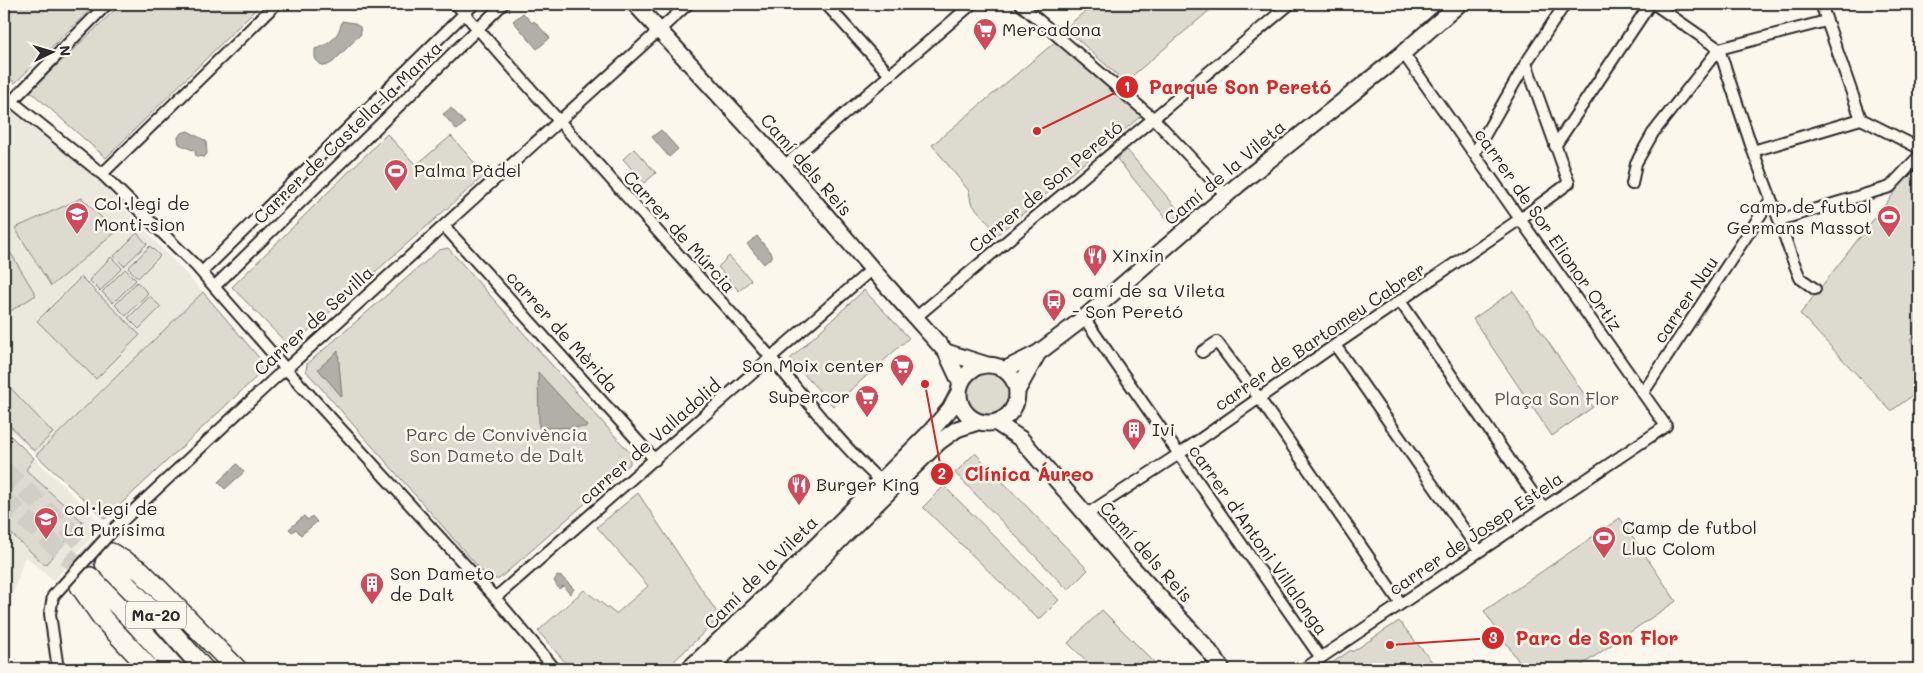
<svg xmlns="http://www.w3.org/2000/svg" width="1923" height="673" viewBox="0 0 1923 673" font-family="Mali,sans-serif">
  <style>
    .built { fill: #ebe8de }
    .green { fill: #dddad0; stroke: #84827e }
    .water { fill: #b1afa7; stroke: #7b7a75 }
    .lines { fill: none; stroke-linecap: round; stroke-linejoin: round }
    .highway-tunnel { stroke: #d1cec5; stroke-width: 19; stroke-dasharray: 19 9; stroke-linecap: butt }
    .street-casing { stroke: #2b2b2b; stroke-width: 14 }
    .secondary-casing { stroke: #2b2b2b; stroke-width: 19 }
    .highway-casing { stroke: #2b2b2b; stroke-width: 22 }
    .street { stroke: #fbf7ec; stroke-width: 10 }
    .secondary { stroke: #fbf7ec; stroke-width: 15 }
    .highway { stroke: #fbf7ec; stroke-width: 19 }
    .street-bridge-casing { stroke: #2b2b2b; stroke-width: 14; stroke-linecap: butt }
    .street-bridge { stroke: #fbf7ec; stroke-width: 10 }
    .labels { text-anchor: middle; stroke-width: 5; stroke-linejoin: round; paint-order: stroke }
    .shield { fill: #fbf7ec; stroke: #696865; stroke-width: 1 }
    .shield-label { font-size: 16px; font-weight: bold; fill: #2b2b2b }
    .poi-label { font-size: 18px; fill: #2b2b2b; stroke: #fbf7ec; text-anchor: start }
    .street-label { font-size: 18px; fill: #2b2b2b; stroke: #fbf7ec }
    .park-label { font-size: 18px; fill: #585754; stroke: #fbf7ec }
    .leader { fill: none; stroke: #d62828; stroke-width: 2 }
    .callout-dot { fill: #d62828; stroke: #fbf7ec; stroke-width: 2 }
    .mark-label { font-size: 15px; text-anchor: middle; font-weight: bold; fill: #fff }
    .callout-label { font-size: 19px; text-anchor: middle; font-weight: bold; fill: #d62828; stroke: #fbf7ec; stroke-width: 5; stroke-linejoin: round; paint-order: stroke }
  </style>
  <rect width="100%" height="100%" fill="#fbf7ec"/>
  <filter id="ink" filterUnits="userSpaceOnUse"><feTurbulence type="fractalNoise" baseFrequency=".02" numOctaves="2"/><feDisplacementMap in="SourceGraphic" scale="10" xChannelSelector="R" yChannelSelector="G"/><feConvolveMatrix kernelMatrix="1 2 1 2 8 2 1 2 1" color-interpolation-filters="sRGB"/></filter>
  <g filter="url(#ink)">
    <path class="built" d="M4 105 96 178 203 292 36 455 4 424Z
      M4 428 102 524 54 581 25 556 4 621Z"/>
    <path class="green" d="M4 4H96L15 83 4 74Z
      M121 4H261L106 158 30 91Z
      M1094 4H1217L1125 82 1065 28Z
      M1055 42 1141 116 998 234 971 203 969 191 932 145Z
      M387 134 416 165 451 136 485 175 290 347 232 287Z
      M634 149 656 173 644 183 623 159Z
      M1127 150 1181 213 1170 223 1117 159Z
      M1919 161V334L1910 340 1919 352V391L1891 411 1800 314Z
      M82 198 116 232 51 286 15 228Z
      M137 233 147 244 124 266 114 256Z
      M4 242 36 295 4 315Z
      M150 246 160 256 138 278 128 268Z
      M448 248 630 453V464L499 579H489L306 371 307 364 439 250Z
      M729 256 751 280 739 291 718 267Z
      M111 257 122 268 100 291 89 280Z
      M125 269 136 280 113 303 102 292Z
      M81 277 140 335 96 379 37 321Z
      M137 282 148 293 126 316 115 305Z
      M864 290 909 338 833 406 790 359Z
      M1513 291 1593 407 1552 436 1473 319Z
      M203 292 267 367 105 519 36 455Z
      M150 296 161 307 139 329 128 318Z
      M967 395a23 23 0 1 1 46 0a23 23 0 1 1-46 0Z
      M4 381 53 433 34 451 4 419Z
      M4 430 34 458 26 470 83 522 45 565 4 527Z
      M975 453 1088 570 1068 590 955 473Z
      M944 486 1059 600 1039 620 923 507Z
      M638 493 720 617 666 669H571L538 631 584 590 616 614 648 586 597 527Z
      M1620 518 1676 601 1576 669H1524L1484 611Z
      M1102 610 1161 669H1095L1068 643Z
      M1399 621 1438 669H1323L1351 650 1352 652Z"/>
    <path class="water" d="M523 13 532 23 534 21 550 38 537 49 513 21Z
      M342 21 354 23 360 27 361 34 333 62 326 66 319 64 315 58V49C330 45 339 36 342 21Z
      M451 108 465 123 457 130 443 114Z
      M661 130 678 149 669 157 652 137Z
      M188 131 206 141 207 154 204 157 196 156 195 151 179 144 178 137 181 133Z
      M757 236 773 256 764 264 747 244Z
      M338 351 342 397 318 369Z
      M538 372 588 427 539 428Z
      M237 464 244 472 225 489 218 482Z
      M304 516 308 520 312 516 317 522 301 535 296 529 292 532 289 529Z
      M557 576 562 577 574 589 570 594 563 586 559 589 554 581Z"/>
    <g class="lines">
      <path class="highway-tunnel" d="M4 471 105 563
        M4 500 90 577"/>
      <g class="street-casing">
        <path id="street" d="M456 4C554 116 654 228 754 338 794 383 830 433 874 475L878 482
          M826 4 890 75
          M1020 4 1153 118 1226 195
          M1654 4 1719 49 1753 151 1779 220 1792 258 1800 278 1815 289
          M1821 4 1861 119 1919 148
          M4 95 102 174 196 266 286 369 498 601 555 669
          M12 101 107 4
          M1555 146 1650 4
          M1753 151 1861 119
          M1474 154 1526 63 1565 4
          M784 166 972 4
          M102 174 276 4
          M1632 184 1636 163 1653 133 1719 49 1826 21
          M1779 220 1890 187 1919 156
          M444 226 655 460
          M202 272 474 4
          M215 286 503 4
          M1400 301 1543 508
          M915 318 1290 4
          M1084 318 1321 658
          M1335 345 1479 551
          M1202 352 1217 342 1259 398 1401 604
          M1643 393 1771 199
          M1087 514 1179 454 1335 345 1520 219 1569 183 1526 63
          M115 528 276 377 286 369 688 4
          M53 596 50 614 58 669
          M495 598 872 269
          M1304 669 1666 426 1403 53"/>
      </g>
      <g class="secondary-casing">
        <path id="secondary" d="M635 4 784 166 872 269 946 352 961 384
          M946 352 987 365
          M959 394a29 29 0 1 1 58 0a29 29 0 1 1-58 0Z
          M1004 370 1038 353 1084 318 1238 185 1403 53 1459 4
          M1017 391 1038 353
          M995 422 1021 439 1127 562 1207 648 1222 669
          M689 669 770 592 930 432 950 409 959 392
          M709 669 783 599 844 536 939 442 957 429 978 422"/>
      </g>
      <g class="highway-casing">
        <path id="highway" d="M111 553 141 571 237 669
          M105 563 158 617 204 669
          M90 577 135 623 176 669
          M80 586 103 619 150 669"/>
      </g>
      <use href="#street" class="street"/>
      <use href="#secondary" class="secondary"/>
      <use href="#highway" class="highway"/>
      <g class="street-bridge-casing">
        <path id="street-bridge" d="M53 596 115 528"/>
      </g>
      <use href="#street-bridge" class="street-bridge"/>
    </g>
  </g>
  <defs>
    <g id="supermarket-pin" transform="scale(1.25)"><path d="M0 17L-7.5 6A9.5 9.5 0 1 1 7.5 6Z" fill="#d1495b" stroke="#fbf7ec"/><path d="M-6-5.5h2.5l.6 2H6L4.5 2H-2.5L-4.4-4H-6ZM-1.5 3.2a1.3 1.3 0 1 0 .1 0ZM3 3.2a1.3 1.3 0 1 0 .1 0Z" fill="#fff"/></g>
    <g id="stadium-pin" transform="scale(1.25)"><path d="M0 17L-7.5 6A9.5 9.5 0 1 1 7.5 6Z" fill="#d1495b" stroke="#fbf7ec"/><path d="M0-5a6.5 5 0 1 0 0 10a6.5 5 0 1 0 0-10ZM-3.5-1.8h7v3.6h-7Z" fill="#fff"/></g>
    <g id="school-pin" transform="scale(1.25)"><path d="M0 17L-7.5 6A9.5 9.5 0 1 1 7.5 6Z" fill="#d1495b" stroke="#fbf7ec"/><path d="M0-5L7-2L0 1L-7-2ZM-4 1L0 2.5L4 1V4Q0 6-4 4Z" fill="#fff"/></g>
    <g id="restaurant-pin" transform="scale(1.25)"><path d="M0 17L-7.5 6A9.5 9.5 0 1 1 7.5 6Z" fill="#d1495b" stroke="#fbf7ec"/><path d="M-5-6h1v4h1v-4h1v4h1v-4h1v5L-1.5 .5V6h-2V.5L-5-1ZM5-6V6H3V1.5H1.5Q1.5-4 5-6Z" fill="#fff"/></g>
    <g id="bus-pin" transform="scale(1.25)"><path d="M0 17L-7.5 6A9.5 9.5 0 1 1 7.5 6Z" fill="#d1495b" stroke="#fbf7ec"/><path d="M-5-6H5V4H4V6H2V4H-2V6H-4V4H-5ZM-3.5-4V0h7V-4ZM-3.5 1.2v1.5H-2V1.2ZM2 1.2v1.5H3.5V1.2Z" fill="#fff"/></g>
    <g id="building-pin" transform="scale(1.25)"><path d="M0 17L-7.5 6A9.5 9.5 0 1 1 7.5 6Z" fill="#d1495b" stroke="#fbf7ec"/><path d="M-4-6H4V6H1V3H-1V6H-4ZM-2.5-4.3h1.7v1.8h-1.7ZM.8-4.3h1.7v1.8H.8ZM-2.5-1h1.7V.8h-1.7ZM.8-1h1.7V.8H.8Z" fill="#fff"/></g>
  </defs>
  <g fill-rule="evenodd">
    <use href="#supermarket-pin" x="985" y="30"/>
    <use href="#stadium-pin" x="396" y="171"/>
    <use href="#school-pin" x="77" y="214"/>
    <use href="#stadium-pin" x="1889" y="217"/>
    <use href="#restaurant-pin" x="1095" y="256"/>
    <use href="#bus-pin" x="1054" y="301"/>
    <use href="#supermarket-pin" x="902" y="366"/>
    <use href="#supermarket-pin" x="867" y="397"/>
    <use href="#building-pin" x="1134" y="430"/>
    <use href="#restaurant-pin" x="799" y="485"/>
    <use href="#school-pin" x="46" y="519"/>
    <use href="#stadium-pin" x="1604" y="538"/>
    <use href="#building-pin" x="372" y="584"/>
  </g>
  <g class="labels">
    <rect class="shield" x="126" y="601.5" width="60" height="27" rx="4"/>
    <g class="shield-label">
      <text x="156" y="621">Ma-20</text>
    </g>
    <g class="poi-label">
      <text x="1002" y="36">Mercadona</text>
      <text x="414" y="177">Palma Pàdel</text>
      <text x="94" y="210">Col·legi de<tspan x="94" dy="21">Monti-sion</tspan></text>
      <text x="1872" y="213" text-anchor="end">camp de futbol<tspan x="1872" dy="21">Germans Massot</tspan></text>
      <text x="1112" y="262">Xinxin</text>
      <text x="1072" y="297">camí de sa Vileta<tspan x="1072" dy="21">- Son Peretó</tspan></text>
      <text x="884" y="372" text-anchor="end">Son Moix center</text>
      <text x="850" y="403" text-anchor="end">Supercor</text>
      <text x="1152" y="436">Ivi</text>
      <text x="816" y="491">Burger King</text>
      <text x="64" y="515">col·legi de<tspan x="64" dy="21">La Purísima</tspan></text>
      <text x="1622" y="534">Camp de futbol<tspan x="1622" dy="21">Lluc Colom</tspan></text>
      <text x="390" y="580">Son Dameto<tspan x="390" dy="21">de Dalt</tspan></text>
    </g>
    <g class="street-label">
      <text transform="translate(348 133) rotate(-44)" y="6">Carrer de Castella-la Manxa</text>
      <text transform="translate(806 165) rotate(49)" y="6">Camí dels Reis</text>
      <text transform="translate(1225 173) rotate(-40)" y="6">Camí de la Vileta</text>
      <text transform="translate(1046 187) rotate(-40)" y="6">Carrer de Son Peretó</text>
      <text transform="translate(1548 230) rotate(55)" y="6">carrer de Sor Elionor Ortiz</text>
      <text transform="translate(679 232) rotate(48)" y="6">Carrer de Múrcia</text>
      <text transform="translate(1686 300) rotate(-56)" y="6">carrer Nau</text>
      <text transform="translate(314 321) rotate(-42)" y="6">Carrer de Sevilla</text>
      <text transform="translate(562 332) rotate(48)" y="6">carrer de Mèrida</text>
      <text transform="translate(1320 337) rotate(-34)" y="6">carrer de Bartomeu Cabrer</text>
      <text transform="translate(650 442) rotate(-41)" y="6">carrer de Valladolid</text>
      <text transform="translate(1476 534) rotate(-34)" y="6">carrer de Josep Estela</text>
      <text transform="translate(1258 540) rotate(55)" y="6">carrer d'Antoni Villalonga</text>
      <text transform="translate(1146 552) rotate(48)" y="6">Camí dels Reis</text>
      <text transform="translate(761 573) rotate(-45)" y="6">Camí de la Vileta</text>
    </g>
    <g class="park-label">
      <text x="1557" y="405">Plaça Son Flor</text>
      <text x="497" y="441">Parc de Convivència<tspan x="497" dy="21">Son Dameto de Dalt</tspan></text>
    </g>
  </g>
  <path class="leader" d="M1037 131L1127 87M925 384L942 474M1390 645L1493 638"/>
  <g class="callout-dot">
    <circle cx="1037" cy="131" r="5"/>
    <circle cx="925" cy="384" r="5"/>
    <circle cx="1390" cy="645" r="5"/>
    <circle cx="1127" cy="87" r="12"/>
    <circle cx="942" cy="474" r="12"/>
    <circle cx="1493" cy="638" r="12"/>
  </g>
  <g class="mark-label">
    <text x="1127" y="92">1</text>
    <text x="942" y="479">2</text>
    <text x="1493" y="643">3</text>
  </g>
  <g class="callout-label">
    <text x="1240" y="94">Parque Son Peretó</text>
    <text x="1029" y="481">Clínica Áureo</text>
    <text x="1597" y="645">Parc de Son Flor</text>
  </g>
  <rect width="1923" height="673" fill="none" stroke="#fbf7ec" stroke-width="20"/>
  <rect x="10" y="10" width="1903" height="653" fill="none" stroke="#2b2b2b" stroke-width="2" filter="url(#ink)"/>
  <g transform="translate(52 52) rotate(85)" stroke="#fbf7ec" stroke-width="4" paint-order="stroke">
  <path d="M0-4L9 19L0 12L-9 19Z" fill="#2b2b2b"/>
  <text y="-8" font-size="14" font-weight="bold" text-anchor="middle" fill="#2b2b2b">N</text>
  </g>
</svg>
